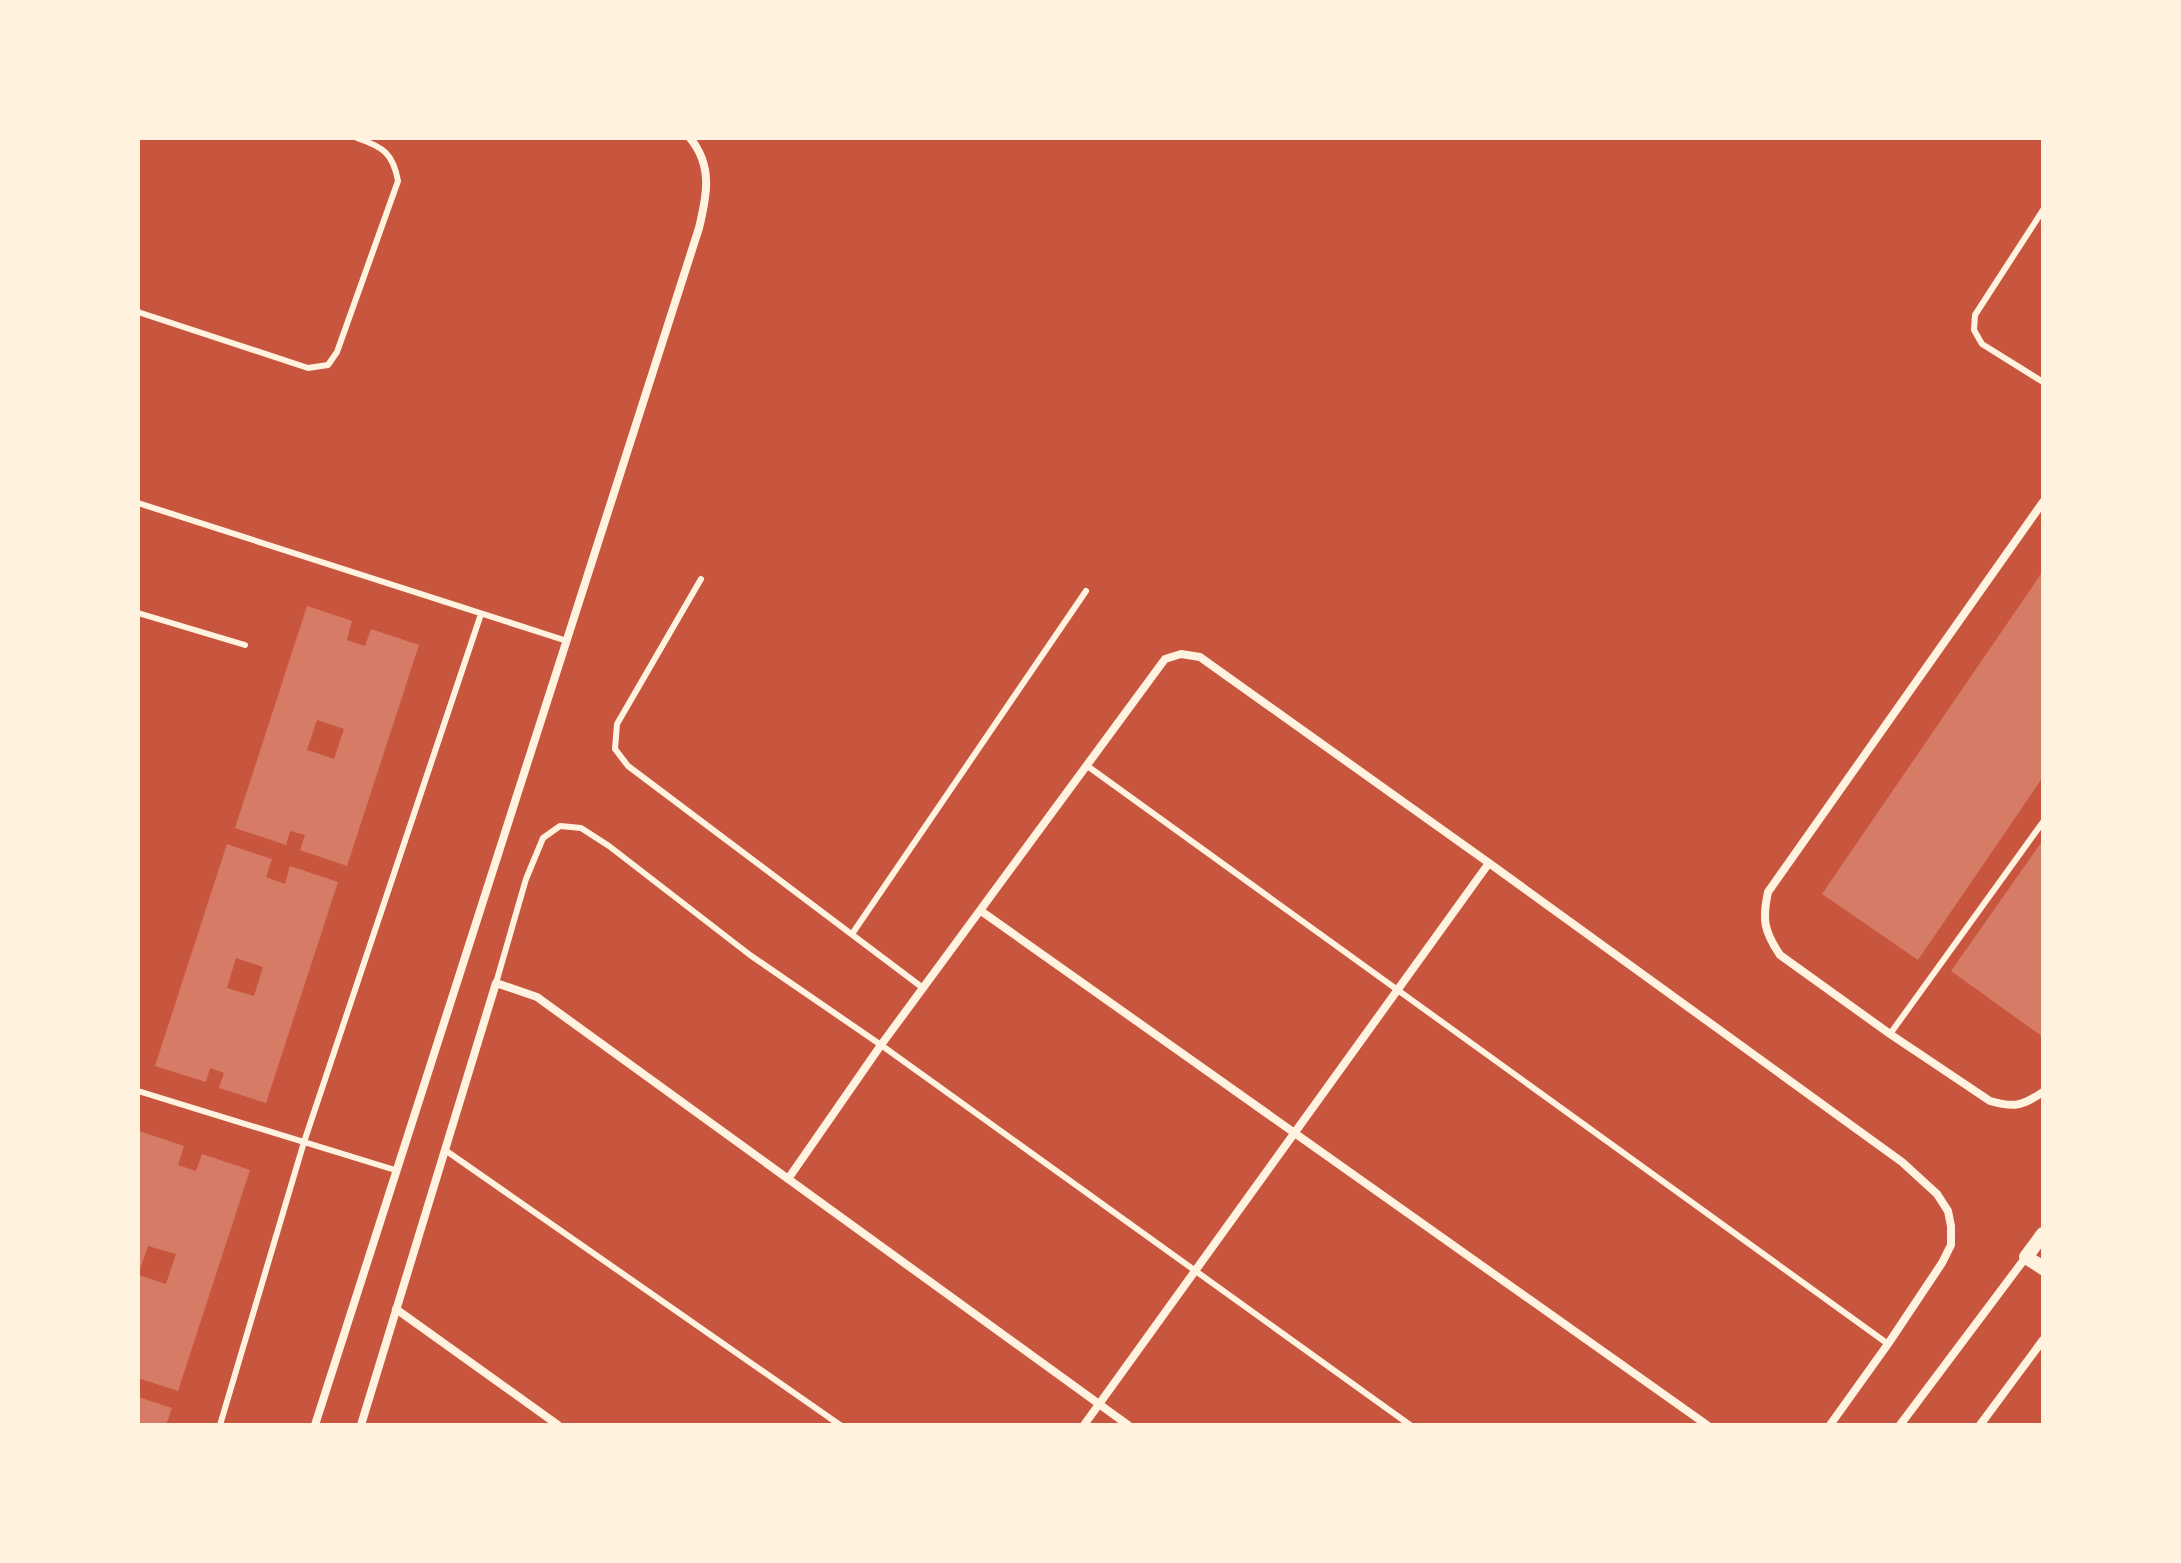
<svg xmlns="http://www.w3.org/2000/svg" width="2181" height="1563" viewBox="0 0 2181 1563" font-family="'Noto Sans',sans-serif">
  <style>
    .building { fill: #d67c66; fill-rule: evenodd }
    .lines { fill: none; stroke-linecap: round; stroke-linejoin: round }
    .service { stroke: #fff3e0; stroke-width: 6 }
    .minor { stroke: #fff3e0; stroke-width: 8 }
    .tertiary { stroke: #fff3e0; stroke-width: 14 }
  </style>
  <rect width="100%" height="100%" fill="#c8553d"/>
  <path class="building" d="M2043 571V777L1918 960 1822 894Z
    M307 606 352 621 347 640 365 646 371 629 419 645 347 866 300 850 305 835 290 831 286 845 235 828ZM317 720 344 729 334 759 307 750Z
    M2043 840V1037L1951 971Z
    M227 844 272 859 266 877 285 884 290 866 338 882 266 1103 219 1088 224 1073 210 1068 206 1082 155 1066ZM236 958 263 967 254 996 227 988Z
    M139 1131 184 1146 178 1165 196 1171 202 1154 250 1170 178 1391 138 1378ZM148 1246 176 1254 166 1284 138 1275Z
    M138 1397 172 1408 166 1425H138Z"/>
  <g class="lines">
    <path class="service" d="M2043 210 1975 315 1974 330 1982 344 2043 382
      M138 312 308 368 328 365 337 352 398 181C393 153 383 147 357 138
      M138 503 567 641
      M701 579 617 724 615 749 628 766 923 988
      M138 613 245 645
      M1086 765 1888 1344
      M852 934 1086 591
      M496 983 526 879 543 838 560 826 581 828 609 846 750 955 881 1045 1410 1425
      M1890 1034 2043 822
      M138 1091 395 1170
      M445 1150 840 1425
      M220 1425 304 1142 481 614"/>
    <path class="minor" d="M2043 502 1768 892C1762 920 1764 931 1780 955L1890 1034 1990 1101C2014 1108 2022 1106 2043 1092
      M981 911 1707 1425
      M788 1179 881 1045 1165 659 1181 654 1200 657 1489 863 1902 1162 1937 1194 1948 1211 1951 1226V1245L1942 1263 1888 1344 1830 1425
      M396 1309 558 1425
      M315 1425 699 228C707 195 713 166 690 138
      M361 1425 496 983 537 997 1128 1425
      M1084 1425 1489 863
      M1900 1425 2026 1257
      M1980 1425 2043 1340"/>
    <path class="tertiary" d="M2043 1234 2026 1257 2043 1268"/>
  </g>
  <rect width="2181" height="1563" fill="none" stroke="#fff3e0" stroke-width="280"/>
</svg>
